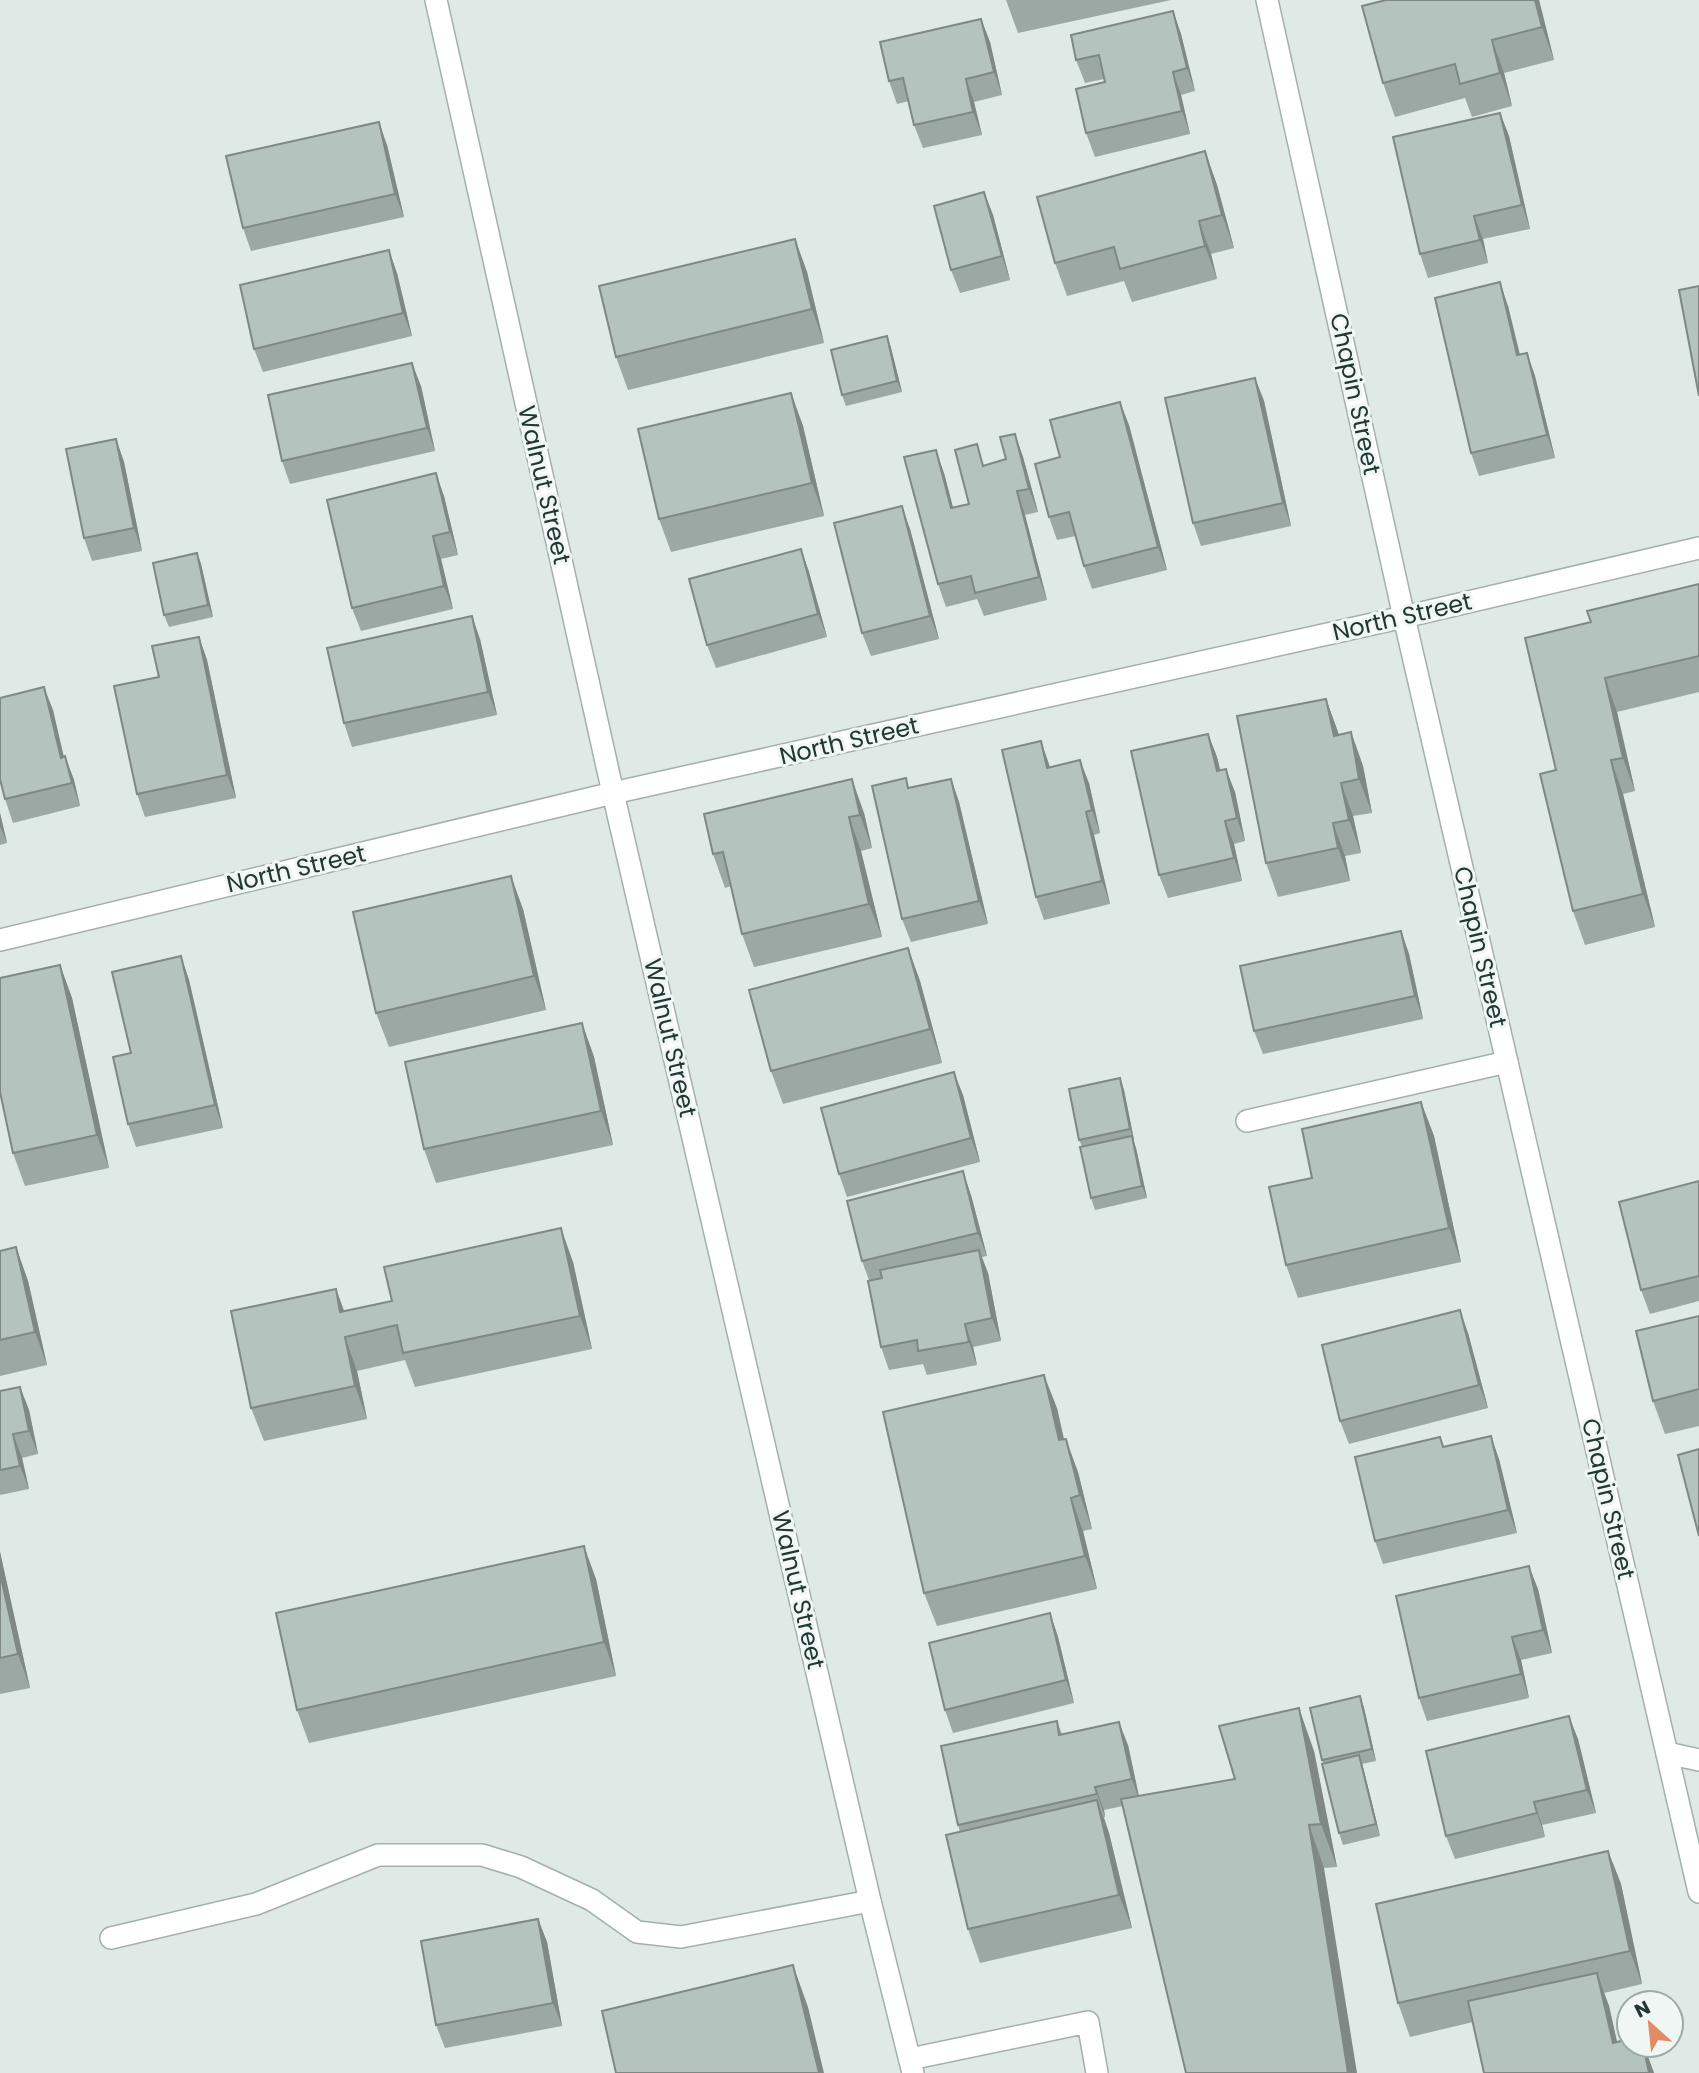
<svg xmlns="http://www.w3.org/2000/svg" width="1699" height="2073" viewBox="0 0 1699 2073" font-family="Poppins,sans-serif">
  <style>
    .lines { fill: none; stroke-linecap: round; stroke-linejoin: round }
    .lane-casing { stroke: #a3b0ac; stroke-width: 24 }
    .street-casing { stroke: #a3b0ac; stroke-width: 24 }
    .lane { stroke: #fff; stroke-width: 21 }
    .street { stroke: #fff; stroke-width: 21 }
    .wall { fill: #9ca8a3 }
    .shaded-wall { fill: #7f8885 }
    .building { fill: #b5c3be; stroke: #7f8885; stroke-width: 2 }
    .labels { text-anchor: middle; stroke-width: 6; stroke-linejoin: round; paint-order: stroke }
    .street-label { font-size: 24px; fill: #223733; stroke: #eff6f3 }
  </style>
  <rect width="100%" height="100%" fill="#dfe9e5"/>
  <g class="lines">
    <g class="lane-casing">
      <path id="lane" d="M1247 1121 1507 1062
        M1667 1753 1699 1760
        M111 1938 256 1904 378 1855H482L521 1867 592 1900 637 1932 681 1937 870 1901
        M910 2059 1088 2022 1097 2073"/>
    </g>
    <g class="street-casing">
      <path id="street" d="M436 0 613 793 870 1901 913 2073
        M1267 0 1404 617 1699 1892
        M0 940 613 793 1404 617 1699 548"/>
    </g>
    <use href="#lane" class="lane"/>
    <use href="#street" class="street"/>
  </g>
  <path class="wall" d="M1006 0H1171L1018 33Z
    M1539 0 1554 60 1504 73 1512 106 1472 117 1465 98 1395 117 1383 83Z
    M1173 11 1181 34 1195 91 1181 95 1190 134 1095 157 1086 133 1105 82 1104 79 1085 83 1076 60Z
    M981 19 990 42 1002 95 974 102 982 135 923 148 914 125 909 101 897 104 889 81Z
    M1500 113 1509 136 1530 229 1483 239 1488 263 1428 278 1420 254Z
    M387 145 404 217 251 251 243 228Z
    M1205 151 1217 185 1234 248 1211 254 1217 279 1132 302 1124 281 1067 296 1055 263Z
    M984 192 993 215 1010 280 960 293 951 270Z
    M795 239 807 272 824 343 628 390 616 357Z
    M397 273 412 336 263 372 254 349Z
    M1508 306 1520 354 1527 353 1535 376 1555 458 1479 476 1471 453Z
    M887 336 891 348 902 392 846 406 842 395Z
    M1255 378 1264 401 1291 526 1201 546 1193 523Z
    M421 386 435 451 290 484 282 461Z
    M791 393 803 426 824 516 671 552 659 519Z
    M1129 425 1167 570 1092 589 1084 566 1076 536 1057 540 1049 517 1060 457Z
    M1015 434 1023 457 1038 512 1025 515 1047 600 984 616 977 599 946 607 938 584 944 473 953 507 969 504 985 465 1006 459Z
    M116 439 124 462 142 551 92 561 84 538Z
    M444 496 458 555 441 559 453 609 361 631 352 608Z
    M910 529 939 639 871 656 862 633Z
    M801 549 809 572 827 637 716 668 707 645Z
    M197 553 201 564 213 617 169 627 164 615Z
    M1699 584V692L1617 712 1635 791 1623 794 1655 927 1585 945 1573 911 1591 622Z
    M199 637 207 660 236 798 145 817 137 794Z
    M480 639 497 715 352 747 344 723Z
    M1326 699 1339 735 1351 732 1363 766 1372 813 1353 816 1361 853 1345 856 1350 881 1278 897 1266 863Z
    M53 710 64 757H65L74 780 80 806 13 823 5 799Z
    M1208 734 1217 757 1220 770 1235 792 1245 841 1234 844 1242 881 1168 898 1159 875Z
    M1050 767 1089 783 1100 833 1094 835 1110 904 1044 920 1036 897Z
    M951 779 959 802 988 924 911 942 902 919 909 788Z
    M0 813 7 843 0 845Z
    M864 813 872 848 861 851 882 937 754 967 742 934 731 886 725 888 713 854Z
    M523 909 546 1010 389 1047 376 1013Z
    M1401 931 1409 954 1423 1019 1263 1054 1254 1031Z
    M908 948 920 981 942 1063 783 1104 771 1071Z
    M181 956 189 980 223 1128 136 1147 128 1124 131 1053Z
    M60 965 72 998 109 1168 25 1186 13 1153Z
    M582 1023 594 1057 613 1145 436 1183 424 1149Z
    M1120 1078 1124 1090 1134 1140 1133 1141 1136 1148 1147 1198 1095 1210 1091 1198 1082 1146 1079 1140Z
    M963 1095 980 1162 847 1197 839 1174Z
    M1421 1102 1434 1136 1461 1262 1298 1298 1286 1265 1312 1178Z
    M1699 1181V1301L1650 1314 1641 1290Z
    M971 1195 987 1256 982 1257 988 1273 1001 1341 973 1347 977 1365 927 1375 923 1364 889 1370 881 1347 869 1280 862 1261Z
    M16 1247 28 1281 47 1365 0 1376V1251Z
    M573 1262 592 1349 415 1387 405 1360 357 1371 367 1419 264 1441 251 1408 336 1289 344 1311Z
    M1699 1316V1426L1665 1434 1653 1401Z
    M1468 1333 1488 1408 1349 1444 1340 1421Z
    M20 1387 29 1410 38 1454 22 1458 29 1489 0 1495V1391Z
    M1057 1408 1064 1439 1078 1472 1092 1529 1083 1531 1097 1589 937 1626 924 1593Z
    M1440 1437 1444 1447 1499 1459 1517 1533 1383 1564 1375 1541Z
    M0 1552 30 1688 0 1694Z
    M596 1579 616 1676 309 1743 297 1710Z
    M1538 1589 1552 1653 1521 1660 1529 1698 1427 1721 1419 1698Z
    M1050 1613 1058 1637 1074 1703 953 1733 945 1710Z
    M1360 1696 1364 1708 1376 1761 1362 1764 1380 1836 1343 1845 1339 1833 1322 1760Z
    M1057 1721 1062 1734 1128 1745 1139 1796 1235 1779 1314 1751 1337 1867 1324 1868 1123 1806 1104 1810 1105 1817H1104L1109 1833 1132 1928 980 1963 968 1929 960 1832 958 1825Z
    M1578 1739 1596 1813 1542 1825 1545 1837 1455 1859 1446 1836Z
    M1608 1851 1621 1884 1642 1984 1604 1993 1609 2006 1617 2042 1653 2070 1654 2073H1484L1473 2022 1410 2037 1398 2003Z
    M538 1919 547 1942 562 2026 445 2048 436 2025Z"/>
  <path class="shaded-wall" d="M1535 0H1539L1554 60 1542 27Z
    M1173 11 1181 34 1195 91 1187 68Z
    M981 19 990 42 1002 95 994 72Z
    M1492 40 1504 73 1512 106 1500 73Z
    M1173 72 1181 95 1190 134 1182 111Z
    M966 79 974 102 982 135 973 112Z
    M1500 113 1509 136 1530 229 1522 205Z
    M379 122 387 145 404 217 395 194Z
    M1205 151 1217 185 1234 248 1222 215Z
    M984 192 993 215 1010 280 1002 256Z
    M1474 216 1483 239 1488 263 1480 240Z
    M1199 221 1211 254 1217 279 1205 246Z
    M795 239 807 272 824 343 812 309Z
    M389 250 397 273 412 336 403 313Z
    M1500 282 1508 306 1525 378 1517 355Z
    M887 336 891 348 902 392 897 381Z
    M1527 353 1535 376 1555 458 1547 435Z
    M412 363 421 386 435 451 427 428Z
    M1255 378 1264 401 1291 526 1283 503Z
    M791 393 803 426 824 516 812 483Z
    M1120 402 1129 425 1167 570 1158 547Z
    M1015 434 1023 457 1038 512 1029 489Z
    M116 439 124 462 142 551 134 528Z
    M936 450 944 473 959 531 951 508Z
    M436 473 444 496 458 555 450 532Z
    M1017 491 1025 515 1047 600 1039 577Z
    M902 506 910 529 939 639 930 616Z
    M433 536 441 559 453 609 444 586Z
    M801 549 809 572 827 637 818 614Z
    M197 553 201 564 213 617 208 605Z
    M472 616 480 639 497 715 488 692Z
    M199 637 207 660 236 798 227 775Z
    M1605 678 1617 712 1635 791 1623 758Z
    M44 687 53 710 69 781 61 758Z
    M1326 699 1338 732 1346 770 1334 736Z
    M1351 732 1363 766 1372 813 1359 779Z
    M1208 734 1217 757 1226 794 1217 771Z
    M1041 741 1049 764 1055 791 1047 768Z
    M65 756 74 780 80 806 72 783Z
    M1080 760 1089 783 1100 833 1092 810Z
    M1611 760 1623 794 1655 927 1643 894Z
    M1226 769 1235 792 1245 841 1237 818Z
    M852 779 864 813 872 848 860 815Z
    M951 779 959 802 988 924 979 901Z
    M1341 783 1353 816 1361 853 1349 820Z
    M1086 812 1094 835 1110 904 1102 881Z
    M0 813 7 843 0 826Z
    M849 817 861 851 882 937 869 904Z
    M1225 821 1234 844 1242 881 1234 858Z
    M1333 823 1345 856 1350 881 1338 848Z
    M511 876 523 909 546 1010 534 976Z
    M1401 931 1409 954 1423 1019 1415 996Z
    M908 948 920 981 942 1063 930 1029Z
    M181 956 189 980 223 1128 215 1105Z
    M60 965 72 998 109 1168 97 1135Z
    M582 1023 594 1057 613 1145 601 1111Z
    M954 1072 963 1095 980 1162 971 1138Z
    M1120 1078 1124 1090 1134 1140 1130 1129Z
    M1421 1102 1434 1136 1461 1262 1449 1228Z
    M1132 1136 1136 1148 1147 1198 1142 1186Z
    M963 1171 971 1195 987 1256 978 1233Z
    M561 1228 573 1262 592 1349 580 1316Z
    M16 1247 28 1281 47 1365 35 1332Z
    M979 1250 988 1273 1001 1341 992 1318Z
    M336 1289 348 1322 340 1312Z
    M1460 1310 1468 1333 1488 1408 1479 1385Z
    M965 1324 973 1347 977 1365 969 1342Z
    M345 1337 357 1371 367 1419 355 1386Z
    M1044 1375 1057 1408 1071 1473 1059 1440Z
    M20 1387 29 1410 38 1454 29 1431Z
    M13 1434 22 1458 29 1489 20 1466Z
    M1491 1436 1499 1459 1517 1533 1508 1510Z
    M1066 1439 1078 1472 1092 1529 1080 1495Z
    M1071 1498 1083 1531 1097 1589 1085 1556Z
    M584 1546 596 1579 616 1676 604 1642Z
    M0 1552 30 1688 18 1654 0 1573Z
    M1529 1566 1538 1589 1552 1653 1543 1630Z
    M1050 1613 1058 1637 1074 1703 1066 1680Z
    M1512 1637 1521 1660 1529 1698 1521 1674Z
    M1360 1696 1364 1708 1376 1761 1372 1749Z
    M1299 1708 1314 1751 1337 1867 1321 1824Z
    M1569 1716 1578 1739 1596 1813 1587 1790Z
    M1119 1722 1128 1745 1140 1802 1132 1779Z
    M1359 1755 1363 1767 1380 1836 1376 1824Z
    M1095 1787 1104 1810 1105 1817 1097 1794Z
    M1097 1800 1109 1833 1132 1928 1119 1895Z
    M1534 1802 1542 1825 1545 1837 1537 1813Z
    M1309 1825 1324 1868 1357 2073H1348Z
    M1608 1851 1621 1884 1642 1984 1630 1951Z
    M538 1919 547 1942 562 2026 553 2003Z
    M793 1965 808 2007 824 2073H819Z
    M1597 1973 1609 2006 1624 2073 1613 2043Z
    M1643 2045H1644L1654 2073H1649Z"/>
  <path class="building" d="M1386 0H1535L1542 27 1492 40 1500 73 1460 84 1455 64 1383 83 1362 6Z
    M1173 11 1187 68 1173 72 1182 111 1086 133 1076 89 1105 82 1099 55 1076 60 1071 35Z
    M981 19 994 72 966 79 973 112 914 125 903 78 889 81 880 42Z
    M1500 113 1522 205 1474 216 1480 240 1420 254 1393 137Z
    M379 122 395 194 243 228 226 156Z
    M1205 151 1222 215 1199 221 1205 246 1120 269 1114 247 1055 263 1037 197Z
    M984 192 1002 256 951 270 934 206Z
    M795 239 812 309 616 357 599 286Z
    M389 250 403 313 254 349 240 285Z
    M1500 282 1517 355 1527 353 1547 435 1471 453 1435 298Z
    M1699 286V396L1679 290Z
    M887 336 897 381 842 395 831 350Z
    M412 363 427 428 282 461 268 395Z
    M1255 378 1283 503 1193 523 1165 398Z
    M791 393 812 483 659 519 638 429Z
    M1120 402 1158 547 1084 566 1069 512 1049 517 1035 464 1060 457 1050 420Z
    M1015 434 1029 489 1017 491 1039 577 975 593 971 576 938 584 904 457 936 450 951 508 969 504 955 450 977 444 983 466 1006 459 1000 437Z
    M116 439 134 528 84 538 66 449Z
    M436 473 450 532 433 536 444 586 352 608 327 500Z
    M902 506 930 616 862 633 834 523Z
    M801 549 818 614 707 645 689 579Z
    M197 553 208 605 164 615 153 563Z
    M1699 584V656L1605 678 1623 758 1611 760 1643 894 1573 911 1540 774 1556 770 1525 638 1591 622 1587 611Z
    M472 616 488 692 344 723 327 648Z
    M199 637 227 775 137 794 114 686 159 677 152 646Z
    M44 687 61 758 65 756 72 783 5 799 0 779V698Z
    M1326 699 1334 736 1351 732 1359 779 1341 783 1349 820 1333 823 1338 848 1266 863 1237 716Z
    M1208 734 1217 771 1226 769 1237 818 1225 821 1234 858 1159 875 1131 751Z
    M1041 741 1047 768 1080 760 1092 810 1086 812 1102 881 1036 897 1002 750Z
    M906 778 908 788 951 779 979 901 902 919 872 786Z
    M852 779 860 815 849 817 869 904 742 934 723 852 713 854 704 814Z
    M511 876 534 976 376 1013 353 912Z
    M1401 931 1415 996 1254 1031 1240 966Z
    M908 948 930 1029 771 1071 749 990Z
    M181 956 215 1105 128 1124 113 1057 131 1053 112 972Z
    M60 965 97 1135 13 1153 0 1092V978Z
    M582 1023 601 1111 424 1149 405 1062Z
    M954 1072 971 1138 839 1174 821 1108Z
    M1120 1078 1130 1129 1079 1140 1069 1089Z
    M1421 1102 1449 1228 1286 1265 1269 1187 1312 1178 1302 1129Z
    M1132 1136 1142 1186 1091 1198 1080 1147Z
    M963 1171 978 1233 862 1261 847 1201Z
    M1699 1181V1276L1641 1290 1619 1202Z
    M561 1228 580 1316 403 1353 397 1325 345 1337 355 1386 251 1408 231 1311 336 1289 340 1312 392 1301 384 1267Z
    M16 1247 35 1332 0 1340V1251Z
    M979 1250 992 1318 965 1324 969 1342 918 1351 917 1340 881 1347 868 1281 882 1278 880 1270Z
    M1460 1310 1479 1385 1340 1421 1322 1345Z
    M1699 1316V1389L1653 1401 1636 1331Z
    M1044 1375 1059 1440 1066 1439 1080 1495 1071 1498 1085 1556 924 1593 883 1412Z
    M20 1387 29 1431 13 1434 20 1466 0 1470V1391Z
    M1491 1436 1508 1510 1375 1541 1355 1457 1440 1437 1443 1447Z
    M1699 1449V1536L1678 1455Z
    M584 1546 604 1642 297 1710 276 1613Z
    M1529 1566 1543 1630 1512 1637 1521 1674 1419 1698 1396 1596Z
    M0 1573 18 1654 0 1658Z
    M1050 1613 1066 1680 945 1710 929 1643Z
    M1360 1696 1372 1749 1322 1760 1310 1708Z
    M1299 1708 1321 1824 1309 1825 1348 2073H1186L1121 1799 1235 1779 1219 1726Z
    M1569 1716 1587 1790 1534 1802 1537 1813 1446 1836 1426 1751Z
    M1057 1721 1059 1735 1119 1722 1132 1779 1095 1787 1097 1794 958 1825 941 1746Z
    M1359 1755 1376 1824 1339 1833 1322 1764Z
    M1097 1800 1119 1895 968 1929 946 1835Z
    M1608 1851 1630 1951 1398 2003 1376 1904Z
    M538 1919 553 2003 436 2025 421 1941Z
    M793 1965 819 2073H616L602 2011Z
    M1597 1973 1613 2043 1629 2039V2045H1643L1649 2073H1484L1468 2001Z"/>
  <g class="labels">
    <g class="street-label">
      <text transform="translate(1355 394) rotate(78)" y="8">Chapin Street</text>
      <text transform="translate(544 485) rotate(77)" y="8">Walnut Street</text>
      <text transform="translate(1402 617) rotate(-13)" y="8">North Street</text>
      <text transform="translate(849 741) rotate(-13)" y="8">North Street</text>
      <text transform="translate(296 869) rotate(-13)" y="8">North Street</text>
      <text transform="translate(1480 947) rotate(77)" y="8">Chapin Street</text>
      <text transform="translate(670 1038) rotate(77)" y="8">Walnut Street</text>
      <text transform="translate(1608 1499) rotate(77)" y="8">Chapin Street</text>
      <text transform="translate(798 1590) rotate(77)" y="8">Walnut Street</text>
    </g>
  </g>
  <g transform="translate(1650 2024) rotate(333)"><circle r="33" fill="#eff6f3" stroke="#9daaa6" stroke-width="2"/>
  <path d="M0-5L12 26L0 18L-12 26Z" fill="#e28b64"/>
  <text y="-10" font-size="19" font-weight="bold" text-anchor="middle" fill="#223733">N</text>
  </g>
</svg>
